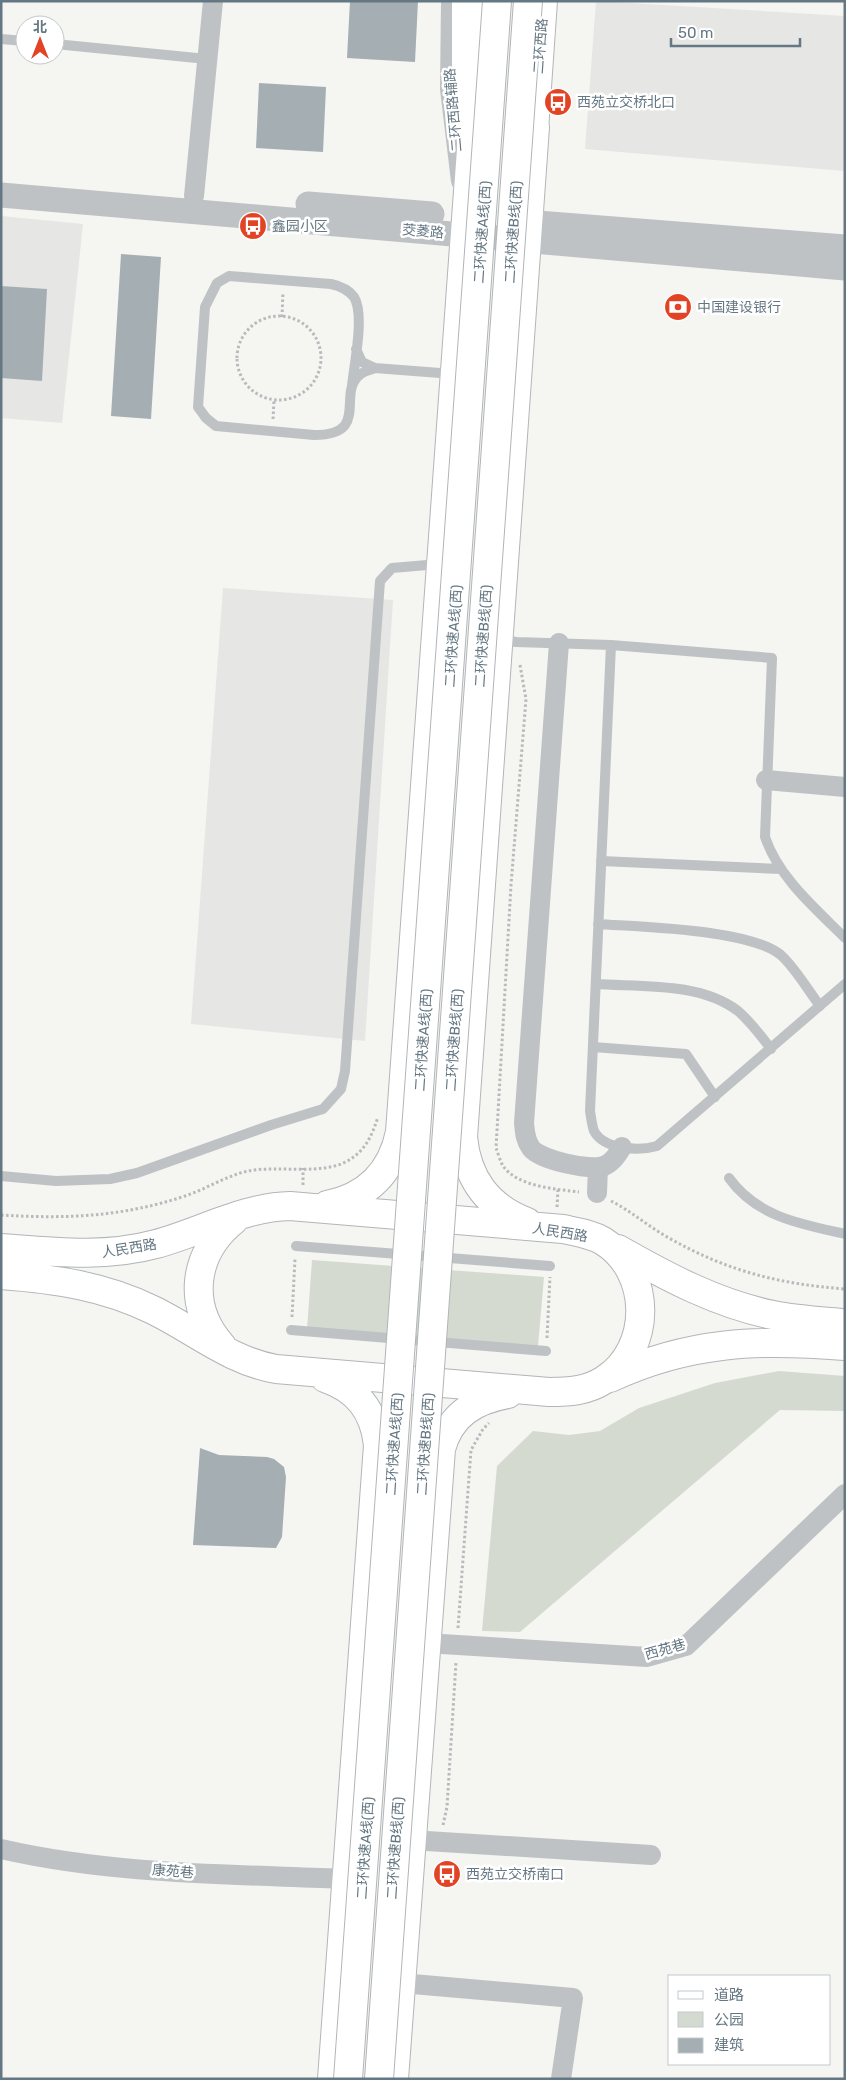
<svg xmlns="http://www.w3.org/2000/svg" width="846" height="2080" viewBox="0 0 846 2080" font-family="Rubik,'Noto Sans SC',sans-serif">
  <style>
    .built { fill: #e6e7e5 }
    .green { fill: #d5dad1 }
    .building { fill: #a5aeb3 }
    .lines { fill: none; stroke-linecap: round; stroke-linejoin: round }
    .primary-casing { stroke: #b1b6b9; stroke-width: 30 }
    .trunk-casing { stroke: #b1b5b8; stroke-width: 30 }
    .path { stroke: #b8bbbd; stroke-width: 3; stroke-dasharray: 2.5 2.5; stroke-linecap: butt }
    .service { stroke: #bec2c5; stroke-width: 10 }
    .minor { stroke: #bec2c5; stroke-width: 20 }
    .tertiary { stroke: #bec2c5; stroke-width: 25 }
    .primary { stroke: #fff; stroke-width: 28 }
    .trunk { stroke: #fff; stroke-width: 28 }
    .trunk-bridge-casing { stroke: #b1b5b8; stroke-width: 30; stroke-linecap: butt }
    .trunk-bridge { stroke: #fff; stroke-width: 28 }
    .labels { text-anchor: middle; stroke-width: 5; stroke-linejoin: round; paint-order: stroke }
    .street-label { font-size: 14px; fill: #647782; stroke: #fff }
    .poi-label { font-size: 14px; fill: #647782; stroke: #fff; text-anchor: start }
  </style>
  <rect width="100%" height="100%" fill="#f5f5f1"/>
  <path class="built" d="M596 1 845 16V171L585 149Z
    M1 216 83 224 62 423 1 418Z
    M223 588 393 600 365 1041 191 1024Z"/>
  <path class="green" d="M312 1260 544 1277 538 1346 307 1329Z
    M779 1371 845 1376V1411L780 1410 520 1632 482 1631 497 1466 533 1431 569 1435 600 1431 639 1408 715 1383Z"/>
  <path class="building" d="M350 1H418L415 62 347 58Z
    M259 83 326 87 323 152 256 148Z
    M121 254 161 257 151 419 111 416Z
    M1 286 47 289 42 381 1 378Z
    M200 1448 219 1455 267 1457 274 1459 284 1467 286 1477 282 1537 276 1548 193 1545Z"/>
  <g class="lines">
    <g class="primary-casing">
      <path id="primary" d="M477 65 482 1
        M533 144 543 1
        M327 1205C368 1197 392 1172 400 1132L473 122
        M527 1222C488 1207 467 1179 463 1137L535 127
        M1 1248C54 1252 104 1258 156 1244 201 1232 243 1207 290 1206L563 1229C577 1232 591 1234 603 1241 652 1271 653 1349 604 1380 587 1391 569 1392 549 1392L276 1369C230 1361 194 1330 153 1310 104 1286 55 1279 1 1275
        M618 1249C667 1277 718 1304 773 1315 796 1320 821 1321 845 1323
        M222 1346C186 1306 193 1253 234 1220
        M325 1378C357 1389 374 1410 378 1445L332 2079
        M610 1378C689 1341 760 1339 845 1346
        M394 2079 441 1449C450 1415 474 1400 508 1394"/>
    </g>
    <g class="trunk-casing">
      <path id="trunk" d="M466 1V65L473 122"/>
    </g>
    <path class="path" d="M237 358a42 42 0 1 1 84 0a42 42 0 1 1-84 0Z
      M282 317 283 292
      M273 419 274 400
      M520 665 526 699 511 885 496 1148C498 1153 500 1161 503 1166 518 1187 556 1189 579 1192
      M303 1185V1168
      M611 1201C631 1211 649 1227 669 1238 727 1271 779 1284 845 1289
      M557 1207 558 1189
      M1 1215C66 1219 122 1217 185 1196 206 1189 226 1176 248 1171 278 1165 324 1176 349 1160 366 1150 372 1135 378 1117
      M292 1317 295 1259
      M547 1338 550 1277
      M458 1628 471 1450 483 1429 489 1423
      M443 1825 447 1807 456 1662"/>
    <path class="service" d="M1 39 25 41
      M55 44 207 59
      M375 368 453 374
      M352 386C354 365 365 314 354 297 348 289 340 286 331 284L229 276 217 283 205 307 198 407 206 418 216 426 314 435C372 435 335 392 361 374 364 371 371 370 375 368L362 362 356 349
      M500 639 516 642 611 645 772 658 765 837C779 878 815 908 845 938
      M611 645 590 1111C591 1117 592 1126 594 1131 604 1150 640 1151 657 1146L845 984
      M601 861 781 869
      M598 924C639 927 755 929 783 957 797 971 808 990 820 1006
      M596 984C641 987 700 982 738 1011 751 1022 761 1036 771 1049
      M593 1047 686 1054 715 1097
      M1 1176 56 1181 110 1179 137 1173 271 1125 323 1109 341 1089 345 1071 380 581 392 568 439 564
      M729 1178C757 1217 801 1224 845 1234
      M296 1246 550 1266
      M291 1330 546 1351"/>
    <path class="minor" d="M451 1 450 89 461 181
      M194 196 213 1
      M559 643 524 1123C525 1132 525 1140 531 1148 540 1160 590 1171 604 1166 613 1162 617 1155 622 1147
      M766 780 845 787
      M597 1193 598 1167
      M426 1643 647 1657 686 1646 845 1494
      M411 1840 651 1855
      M1 1849C114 1875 231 1874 347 1879
      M401 1983 573 1998 561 2079"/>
    <path class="tertiary" d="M1 195 845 268
      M308 204 432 214
      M512 221 845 247"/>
    <use href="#primary" class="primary"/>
    <use href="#trunk" class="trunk"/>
    <g class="trunk-bridge-casing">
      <path id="trunk-bridge" d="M348 2079 497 1
        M379 2079 528 1"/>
    </g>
    <use href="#trunk-bridge" class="trunk-bridge"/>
  </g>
  <defs>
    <g id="bus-disc" transform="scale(1.4375)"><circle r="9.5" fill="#e24325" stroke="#fff"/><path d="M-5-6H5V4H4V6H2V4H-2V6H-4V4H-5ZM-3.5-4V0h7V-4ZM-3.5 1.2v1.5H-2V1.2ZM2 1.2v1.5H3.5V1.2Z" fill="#fff"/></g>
    <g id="bank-disc" transform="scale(1.4375)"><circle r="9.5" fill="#e24325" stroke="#fff"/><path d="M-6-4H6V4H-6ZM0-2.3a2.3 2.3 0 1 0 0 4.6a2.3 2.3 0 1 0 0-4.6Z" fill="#fff"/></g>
  </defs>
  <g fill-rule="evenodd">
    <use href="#bus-disc" x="558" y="102"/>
    <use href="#bus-disc" x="253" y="226"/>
    <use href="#bank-disc" x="678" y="307"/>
    <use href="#bus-disc" x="447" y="1874"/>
  </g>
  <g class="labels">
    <g class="street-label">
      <text transform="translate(540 46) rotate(-86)" y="5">二环西路</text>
      <text transform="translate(453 110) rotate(-95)" y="5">二环西路辅路</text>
      <text transform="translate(423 231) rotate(5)" y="5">茭菱路</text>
      <text transform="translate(482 232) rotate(-86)" y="5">二环快速A线(西)</text>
      <text transform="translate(513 232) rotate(-86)" y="5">二环快速B线(西)</text>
      <text transform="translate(453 636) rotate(-86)" y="5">二环快速A线(西)</text>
      <text transform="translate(483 636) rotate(-86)" y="5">二环快速B线(西)</text>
      <text transform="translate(423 1040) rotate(-86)" y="5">二环快速A线(西)</text>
      <text transform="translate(454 1040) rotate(-86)" y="5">二环快速B线(西)</text>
      <text transform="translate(560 1232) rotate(9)" y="5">人民西路</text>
      <text transform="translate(129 1248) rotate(-9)" y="5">人民西路</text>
      <text transform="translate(394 1444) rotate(-86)" y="5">二环快速A线(西)</text>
      <text transform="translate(425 1444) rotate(-86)" y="5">二环快速B线(西)</text>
      <text transform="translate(665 1649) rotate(-16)" y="5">西苑巷</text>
      <text transform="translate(365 1848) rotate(-86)" y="5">二环快速A线(西)</text>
      <text transform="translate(395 1848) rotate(-86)" y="5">二环快速B线(西)</text>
      <text transform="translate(173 1871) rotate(5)" y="5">康苑巷</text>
    </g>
    <g class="poi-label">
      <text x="577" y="107">西苑立交桥北口</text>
      <text x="272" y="231">鑫园小区</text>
      <text x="697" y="312">中国建设银行</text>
      <text x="466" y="1879">西苑立交桥南口</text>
    </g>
  </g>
  <rect width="846" height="2080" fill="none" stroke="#647782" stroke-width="5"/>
  <rect x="668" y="1975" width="162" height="90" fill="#ffffff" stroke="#c1c9cd"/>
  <rect x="678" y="1991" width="25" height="8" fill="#ffffff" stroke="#c1c9cd"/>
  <text x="714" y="2000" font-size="15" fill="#647782">道路</text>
  <rect x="678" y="2012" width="25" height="15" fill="#d5dad1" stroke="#c1c9cd"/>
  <text x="714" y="2025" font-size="15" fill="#647782">公园</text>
  <rect x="678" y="2038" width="25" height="15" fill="#a5aeb3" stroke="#c1c9cd"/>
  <text x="714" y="2050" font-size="15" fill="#647782">建筑</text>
  <g transform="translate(40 40)"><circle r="24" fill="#ffffff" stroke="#c1c9cd"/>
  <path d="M0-4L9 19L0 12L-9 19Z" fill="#e24325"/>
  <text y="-8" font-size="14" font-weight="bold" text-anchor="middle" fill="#647782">北</text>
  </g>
  <path d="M671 38v8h129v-8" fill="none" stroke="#647782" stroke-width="2.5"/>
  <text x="678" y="38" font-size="15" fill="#647782" stroke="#ffffff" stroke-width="4" paint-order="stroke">50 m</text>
</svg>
